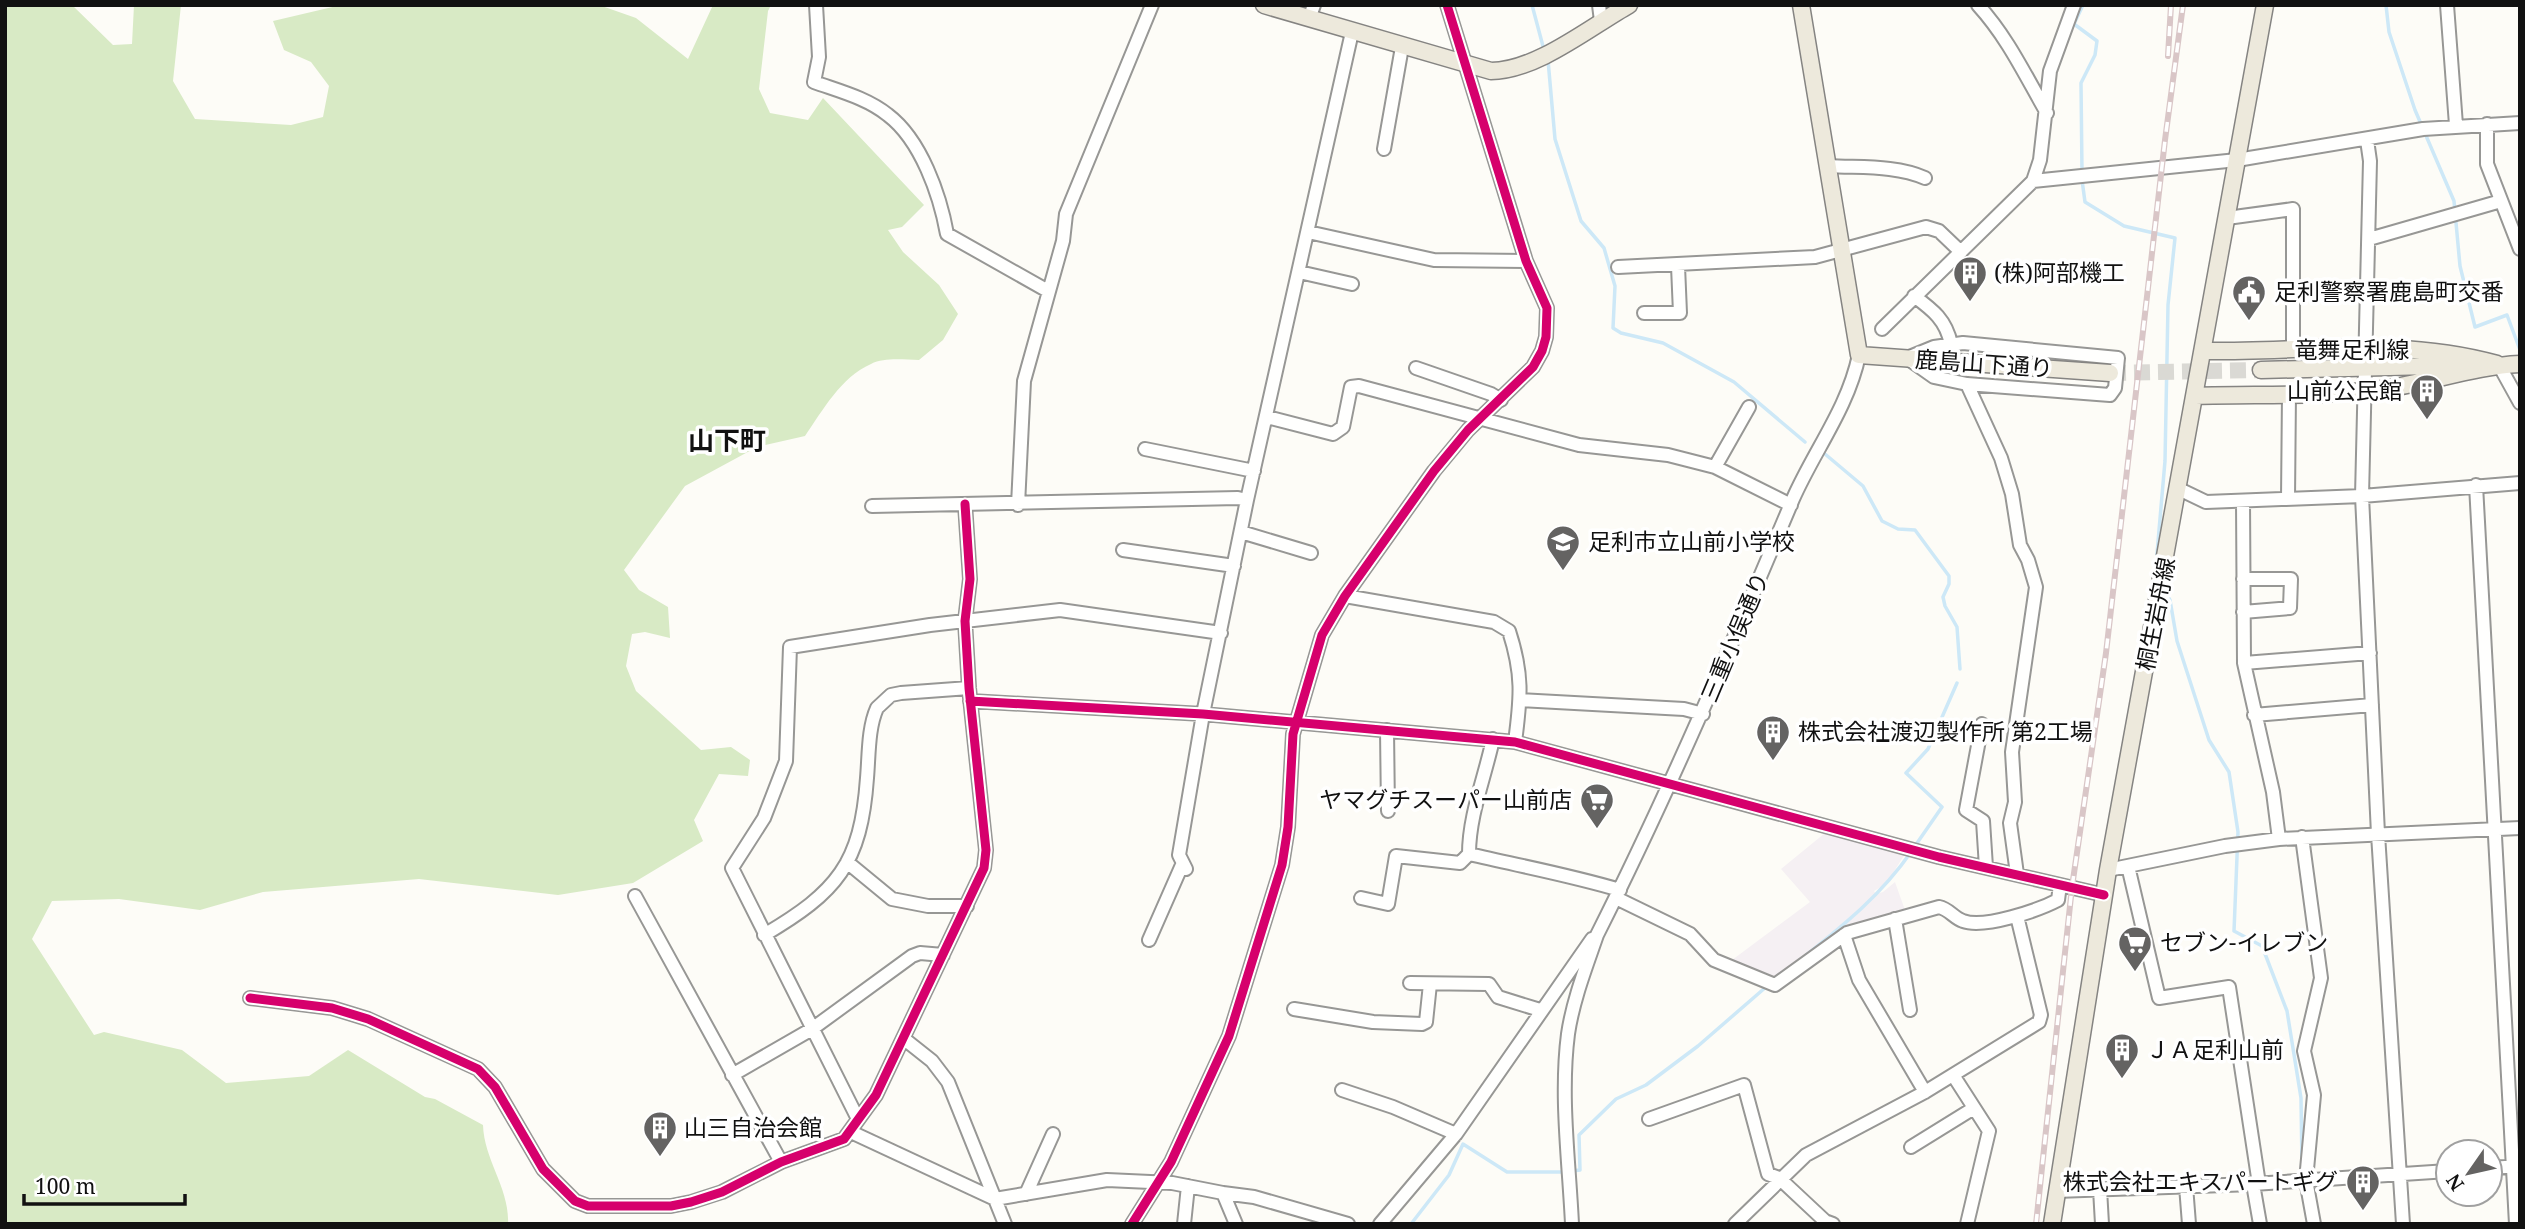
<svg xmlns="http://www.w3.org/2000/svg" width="2525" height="1229" viewBox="0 0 2525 1229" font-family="'Noto Serif','Noto Sans JP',serif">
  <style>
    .industrial { fill: #f5f0f3 }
    .forest { fill: #d8eac5 }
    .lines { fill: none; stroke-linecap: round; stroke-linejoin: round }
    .stream { stroke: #cde8f7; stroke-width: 3.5 }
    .major-tunnel { stroke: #dad9d4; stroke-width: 16; stroke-dasharray: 16 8; stroke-linecap: butt }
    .minor-casing { stroke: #979795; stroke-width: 16 }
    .major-casing { stroke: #858482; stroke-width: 19 }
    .minor { stroke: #fffffe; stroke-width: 12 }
    .major { stroke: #ede9dc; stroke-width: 16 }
    .rail-casing { stroke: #d9c6c7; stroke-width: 6 }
    .rail { stroke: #fff; stroke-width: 3.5; stroke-dasharray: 10; stroke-linecap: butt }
    .cycleway-casing { stroke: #fff; stroke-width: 13 }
    .cycleway { stroke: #d6006c; stroke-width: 9 }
    .labels { text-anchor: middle; stroke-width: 7; stroke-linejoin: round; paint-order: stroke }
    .poi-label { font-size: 23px; fill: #111; stroke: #fff; text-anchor: start }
    .street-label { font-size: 23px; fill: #111; stroke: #fff }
    .quarter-label { font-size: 26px; font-weight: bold; fill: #111; stroke: #fff }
  </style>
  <rect width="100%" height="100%" fill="#fdfcf7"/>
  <path class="industrial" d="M1825 833 1905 854 1886 884 1874 891 1876 894 1883 892 1895 882 1906 913 1837 934 1775 981 1728 963 1810 902 1781 869Z"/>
  <path class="forest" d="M5 5H72L113 45 132 44 134 5H181L173 81 195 119 291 125 323 117 329 86 311 62 284 50 273 21 341 5H599L636 18 688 59 713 5H771L768 11 759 89 770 113 808 120 823 98 924 205 902 227 888 230 903 252 939 285 958 314 943 340 919 360C904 360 885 357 871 364 841 377 823 410 805 436L757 447 685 486 624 570 639 590 668 607 670 638 645 632 632 634 626 666 636 691 701 750 731 747 750 760 748 776 719 774 694 820 703 841 633 883 558 895 419 879 263 892 200 910 119 899 52 901 32 939 94 1035 104 1032 182 1050 226 1083 309 1076 348 1050 425 1097 435 1099 483 1125C484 1160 510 1189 508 1224H5Z"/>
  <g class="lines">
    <path class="stream" d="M1532 5 1544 50
      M2386 5 2389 32 2415 110 2454 201 2460 266 2475 327 2507 315 2520 350
      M1548 60 1555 139 1581 221 1604 248 1615 286 1613 328 1621 333 1663 343 1734 382 1805 442
      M2082 173 2081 83 2095 55 2097 41 2074 24 2083 5
      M2082 180 2085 202 2124 226 2175 238 2168 305 2165 461 2156 565
      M1825 454 1863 486 1882 521 1898 529 1915 530 1949 576V584L1943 597 1945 606 1957 627 1960 669
      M2165 591 2170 600 2177 641 2209 740 2229 772 2238 832 2234 931 2262 946 2287 1011 2301 1098 2302 1166
      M1915 846 1942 807 1906 773 1928 749 1957 683
      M1805 956C1845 924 1882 894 1911 852
      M1572 1171 1580 1170 1579 1135 1616 1099 1646 1085 1698 1046 1766 987
      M1411 1224 1449 1175 1463 1144 1507 1172H1565"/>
    <path class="major-tunnel" d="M2110 373 2261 370"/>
    <g class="minor-casing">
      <path id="minor" d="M816 5 819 57 814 82C839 91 867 98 888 115 921 140 940 195 947 234L1048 291
        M1599 5 1601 21
        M1978 5C2008 38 2025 75 2047 113
        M2447 5 2456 125
        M1309 19 1314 5
        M2487 124V164L2520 249
        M2367 140 2370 161 2362 496 2378 834 2403 1224
        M1384 149 1402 47
        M1829 166C1860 168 1896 165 1925 178
        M2033 181 2237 160 2423 129 2520 123
        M2227 218 2293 209V350
        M1308 232 1434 260 1526 261
        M2369 239 2501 201
        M1618 267 1815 257 1926 227 1939 231 1961 252
        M1299 272 1352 284
        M1914 296C1933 310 1946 320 1951 344
        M1644 313H1680L1678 266
        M1882 329 2033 181 2040 160 2050 71 2074 5
        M1963 343 2118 358 2115 388 2110 395 1967 384 1934 377 1907 358 1934 347Z
        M2499 365 2520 403
        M1416 368 1491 394 1501 400
        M1967 384 2001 458 2012 494 2020 545 2028 560 2036 587 2012 752 2015 802 2010 823 2017 874
        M1267 417 1333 434 1343 427 1351 387 1359 386 1579 445 1668 455 1715 467 1791 505
        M1145 449 1254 471
        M1715 467 1749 407
        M2476 485 2516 1224
        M2179 489 2206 502 2362 496 2520 483
        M2288 499 2289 393
        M2243 501 2244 663 2273 792 2279 839
        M1018 505 1024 381 1063 241 1066 214 1152 5
        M872 506 1238 498 1247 500
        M1241 532 1311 553
        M1123 550 1234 566
        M2243 579H2291L2290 608 2243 612
        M1345 596 1494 622 1509 631C1523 674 1521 697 1515 742
        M2244 663 2370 653
        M1521 700 1684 709 1703 714
        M970 701 1203 714 1515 742 1939 857 2104 895
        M2254 715 2372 705
        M1982 724 1966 810 1983 821 1986 867
        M1387 730 1388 811
        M1493 739C1485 777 1469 815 1469 854 1520 866 1570 875 1620 890
        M2302 837 2321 978 2304 1051 2314 1095 2306 1180 2314 1224
        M847 862 892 899 928 906H967
        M2128 866 2159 998 2229 987 2259 1184
        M1186 869 1179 855 1203 714 1247 500 1352 32
        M2108 870 2225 846 2279 839 2520 828
        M635 896 781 1162
        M1361 898 1388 904 1396 856 1460 863 1469 854
        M1616 898 1690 934 1714 960 1775 985 1847 933 1939 907C1949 909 1954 918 1963 921 1984 929 2039 910 2058 900L2060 885
        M1895 919 1910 1010
        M764 935C837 892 861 864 867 778 869 755 868 728 877 708L891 695 901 693 969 688
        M1844 935 1859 980 1925 1092
        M1149 940 1182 865
        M1410 983 1489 984 1498 997 1540 1010
        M250 998 332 1008 368 1019 478 1069 495 1087 543 1169 575 1201 588 1206H671L691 1202 722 1192 781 1162 844 1139 876 1095 984 868 986 850 969 688 965 621 970 579 965 504
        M1294 1009 1373 1022 1422 1024 1426 1022 1430 984
        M903 1038 932 1061 948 1082 1005 1224
        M732 1075 812 1029 912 956 920 953 943 955
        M1953 1075 1989 1131 1967 1224
        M1342 1090 1393 1107 1456 1134
        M857 1117 732 868 764 818 786 761 790 647 930 625 1060 610 1221 633
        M1649 1119 1744 1085 1768 1174 1779 1178 1825 1221 1833 1224
        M851 1132 995 1199 1107 1180 1172 1183 1223 1193 1236 1224
        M1911 1147 1974 1108
        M2490 1168 2520 1166
        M2253 1184 2260 1224
        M2186 1186 2189 1224
        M2100 1189 2102 1224
        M2056 1191 2253 1184 2448 1171
        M1223 1193 1254 1197 1348 1224
        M1026 1194 1053 1134
        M1132 1224 1171 1162 1229 1036 1282 865 1288 827 1293 734 1322 635 1345 596 1434 471 1468 430 1533 367 1542 351 1546 337 1547 308 1526 261 1447 5
        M1184 1224 1188 1186
        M1380 1224 1456 1134 1592 939
        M1572 1224C1569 1161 1560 1096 1568 1034 1573 1000 1586 967 1597 935 1669 792 1731 646 1793 499 1814 451 1848 408 1859 355
        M1735 1224 1806 1155 1925 1092 2039 1022 2041 1015 2017 916"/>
    </g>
    <g class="major-casing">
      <path id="major" d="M1264 5 1491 71C1536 71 1590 27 1629 5
        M1801 5 1859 355 2110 373
        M2204 351C2302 352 2401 337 2497 364
        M2261 370 2472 365
        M2196 396C2258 394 2322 397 2383 389 2429 383 2474 366 2520 364
        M2052 1224 2108 870 2265 5"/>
    </g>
    <use href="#minor" class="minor"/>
    <use href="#major" class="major"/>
    <g class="rail-casing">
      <path id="rail" d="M2168 56 2171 5
        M2036 1224 2072 887 2106 653 2165 140 2183 5"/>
    </g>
    <use href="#rail" class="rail"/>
    <g class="cycleway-casing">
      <path id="cycleway" d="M970 701 1203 714 1515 742 1939 857 2104 895
        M250 998 332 1008 368 1019 478 1069 495 1087 543 1169 575 1201 588 1206H671L691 1202 722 1192 781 1162 844 1139 876 1095 984 868 986 850 969 688 965 621 970 579 965 504
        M1132 1224 1171 1162 1229 1036 1282 865 1288 827 1293 734 1322 635 1345 596 1434 471 1468 430 1533 367 1542 351 1546 337 1547 308 1526 261 1447 5"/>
    </g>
    <use href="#cycleway" class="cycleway"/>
  </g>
  <defs>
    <g id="building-pin" transform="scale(1.75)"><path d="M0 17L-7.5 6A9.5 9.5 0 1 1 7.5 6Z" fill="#646362" stroke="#fff"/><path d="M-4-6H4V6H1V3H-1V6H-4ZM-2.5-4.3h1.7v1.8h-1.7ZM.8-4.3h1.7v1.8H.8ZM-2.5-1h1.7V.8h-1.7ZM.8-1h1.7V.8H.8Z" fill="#fff"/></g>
    <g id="civic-pin" transform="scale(1.75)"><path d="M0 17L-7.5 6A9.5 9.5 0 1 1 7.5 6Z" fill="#646362" stroke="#fff"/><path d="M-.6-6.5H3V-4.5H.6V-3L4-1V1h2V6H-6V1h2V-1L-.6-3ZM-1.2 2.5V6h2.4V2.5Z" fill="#fff"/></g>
    <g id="school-pin" transform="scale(1.75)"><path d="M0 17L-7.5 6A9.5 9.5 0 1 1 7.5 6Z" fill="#646362" stroke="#fff"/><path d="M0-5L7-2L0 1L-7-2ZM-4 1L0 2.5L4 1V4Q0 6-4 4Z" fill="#fff"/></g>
    <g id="supermarket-pin" transform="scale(1.75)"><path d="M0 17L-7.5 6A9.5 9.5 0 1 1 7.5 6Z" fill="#646362" stroke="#fff"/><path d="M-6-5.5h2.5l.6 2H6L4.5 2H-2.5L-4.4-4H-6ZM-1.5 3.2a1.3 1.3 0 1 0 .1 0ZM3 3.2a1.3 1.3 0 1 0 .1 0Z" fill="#fff"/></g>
  </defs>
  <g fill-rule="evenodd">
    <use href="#building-pin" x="1970" y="273"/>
    <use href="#civic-pin" x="2249" y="292"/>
    <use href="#building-pin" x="2427" y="391"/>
    <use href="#school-pin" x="1563" y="542"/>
    <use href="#building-pin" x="1773" y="732"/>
    <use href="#supermarket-pin" x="1597" y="800"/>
    <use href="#supermarket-pin" x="2135" y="943"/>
    <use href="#building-pin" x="2122" y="1050"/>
    <use href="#building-pin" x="660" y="1128"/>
    <use href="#building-pin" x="2363" y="1182"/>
  </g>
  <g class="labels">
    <g class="poi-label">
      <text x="1994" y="281">(株)阿部機工</text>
      <text x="2274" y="300">足利警察署鹿島町交番</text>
      <text x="2402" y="399" text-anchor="end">山前公民館</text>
      <text x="1588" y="550">足利市立山前小学校</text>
      <text x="1798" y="740">株式会社渡辺製作所 第2工場</text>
      <text x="1572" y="808" text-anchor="end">ヤマグチスーパー山前店</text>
      <text x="2160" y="951">セブン-イレブン</text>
      <text x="2146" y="1058">ＪＡ足利山前</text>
      <text x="684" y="1136">山三自治会館</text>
      <text x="2338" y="1190" text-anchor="end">株式会社エキスパートギグ</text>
    </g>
    <g class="street-label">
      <text x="2352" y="358">竜舞足利線</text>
      <text transform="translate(1984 364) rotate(4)" y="8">鹿島山下通り</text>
      <text transform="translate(2156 614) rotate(-79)" y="8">桐生岩舟線</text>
      <text transform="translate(1735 637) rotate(-67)" y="8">三重小俣通り</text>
    </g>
    <g class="quarter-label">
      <text x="727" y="450">山下町</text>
    </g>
  </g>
  <rect width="2525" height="1229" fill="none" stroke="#111111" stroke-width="14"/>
  <g transform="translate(2469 1173) rotate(236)"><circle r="33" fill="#ffffff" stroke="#a0a0a0" stroke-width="2"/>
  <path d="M0-5L12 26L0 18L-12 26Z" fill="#646362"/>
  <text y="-10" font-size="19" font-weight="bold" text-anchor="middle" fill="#111111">N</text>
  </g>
  <path d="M24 1194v10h161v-10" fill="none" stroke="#111111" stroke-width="3.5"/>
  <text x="35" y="1194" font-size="21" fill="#111111" stroke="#ffffff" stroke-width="5" paint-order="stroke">100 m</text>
</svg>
